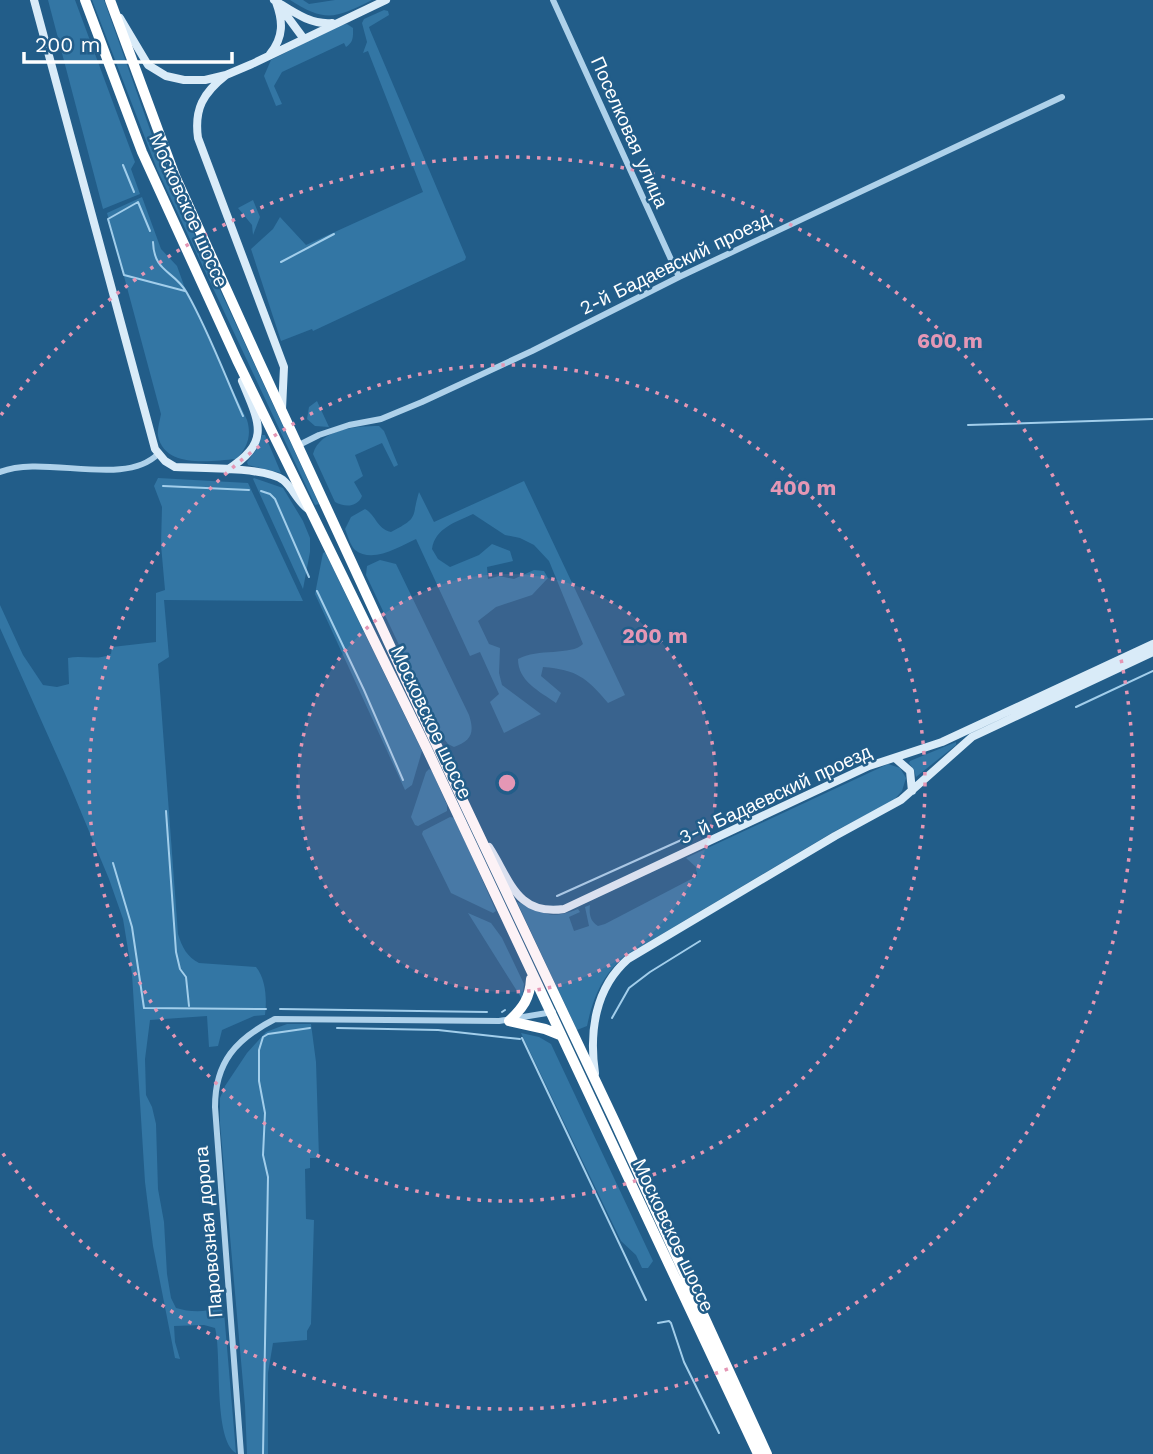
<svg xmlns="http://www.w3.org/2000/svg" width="1153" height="1454" viewBox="0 0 1153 1454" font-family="'Work Sans',sans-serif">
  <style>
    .green { fill: #3376a4 }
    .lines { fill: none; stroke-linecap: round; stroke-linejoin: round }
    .stream { stroke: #a2ceeb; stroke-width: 2 }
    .street { stroke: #aed1ea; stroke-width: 6 }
    .secondary { stroke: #d9ebf8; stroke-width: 8 }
    .highway { stroke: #fff; stroke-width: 10 }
    .ring { fill: none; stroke: #e497b5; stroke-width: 3.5; stroke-dasharray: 3.5 7 }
    .labels { text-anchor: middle; stroke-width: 5; stroke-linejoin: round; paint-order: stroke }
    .street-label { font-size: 19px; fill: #fff; stroke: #225d89 }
    .centre { fill: #e497b5; stroke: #225d89; stroke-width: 3.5 }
    .ring-label { font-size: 21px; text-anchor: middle; font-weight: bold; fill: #e497b5; stroke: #225d89; stroke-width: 5; stroke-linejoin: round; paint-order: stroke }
  </style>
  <rect width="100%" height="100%" fill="#225d89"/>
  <path class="green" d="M48 0H75L135 162 131 169 140 194 103 209Z
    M92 0H104L164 169 319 504 315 505 157 169Z
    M290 0H303L309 4 335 0H372C336 18 326 23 290 0Z
    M384 10 388 11 389 15 369 27 370 30 466 257 465 260 313 331 312 329 281 341 251 249 273 229 280 217 306 245 423 192 368 51 363 53 367 42 362 23 364 19Z
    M347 24 353 28C353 36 354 42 346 47L344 43 282 72 274 86 282 104 276 106 264 76 271 60 340 25Z
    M142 197 161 249 177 266 186 291 247 420C252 436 247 448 236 459 211 461 165 469 158 436 157 430 160 420 161 414L107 213Z
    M253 200 260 217 253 235 252 225 238 208Z
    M317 401 329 427 315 426 307 419 309 407Z
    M379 426 384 431 398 465 394 467 382 443 355 455 363 476 354 482 362 496C357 508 344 507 335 502L313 454C320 429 356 426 379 426Z
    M262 435H265L281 473 248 465 247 462 256 450Z
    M158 478 248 483 303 601 164 600 169 657 158 664 178 934C182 947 187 957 199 963L256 967C266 979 267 1000 265 1015L254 1016 222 1030 218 1046 209 1047 207 1016 150 1020 145 1059 146 1095 152 1107 156 1124 158 1189 164 1222 167 1274 171 1298 176 1308C189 1312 206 1313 218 1307L224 1312 236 1453C213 1440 222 1353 215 1328L204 1325 174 1326 175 1342 180 1359 175 1358 153 1246 145 1182 132 974 123 919 109 879 66 776 0 628V605L23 655 43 685 57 687 69 684 68 658C82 655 99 661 111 654L112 647 156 642V593L165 590 161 545 162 507 154 486Z
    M254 478 283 488 303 521 310 538V552L303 589 253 479Z
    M524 481 625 695 608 703C586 677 577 670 543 667L541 676 561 693 556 703C539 691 518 681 518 659 538 648 571 656 583 644L549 561 534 545 520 538 505 535 473 514C456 522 435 528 432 549L438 559 450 567 479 555 492 544 510 551 513 561 487 567 488 579 499 576 514 579 534 570 544 571 548 578 532 595 496 607 478 621 489 644 500 648 499 673 502 685 541 714 504 733 490 702 499 694 480 652 470 656 416 539C400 546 373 564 355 550 350 545 348 536 345 529L351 517 365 509C377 516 376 528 391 532 420 517 411 518 419 492L434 522Z
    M325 552 422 751 412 785 405 790 315 594 323 553Z
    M380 560 396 564 469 715C475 733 471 741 454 747L448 744 442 736 366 575 367 566Z
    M956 742V745L916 777 914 770 909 763 910 761Z
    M888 764 900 768 906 778 902 791 893 801 835 831 625 956C602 975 593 998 587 1026L577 1030 517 902C546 910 544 922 578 909L580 912 569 917 574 931 589 926 585 907 590 905C589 914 590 921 598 926L605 924 697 876 696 867 686 858Z
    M429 769 432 771 447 805V811L418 826 415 825 411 817 426 772Z
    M450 817 455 818 496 911 493 913 451 893 422 834 423 831Z
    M468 913 491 923 502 938 524 984 522 999Z
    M287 1024H311L316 1062 319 1158H310V1168L305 1169 306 1219 314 1220 311 1324 307 1331V1340L273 1343 268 1373V1454H247L245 1406 220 1123V1098L225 1086 247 1053 266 1032Z
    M521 1033 539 1037 551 1044 653 1261 648 1268H642L636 1255 621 1241Z"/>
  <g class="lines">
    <path class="stream" d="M123 165 134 192
      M150 231 138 202 108 219 124 275 185 291
      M153 242C154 273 174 270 187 293 209 332 225 376 243 416
      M281 262 334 234
      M968 425 1153 419
      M163 486 249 490
      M261 491 270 494 275 499 309 577
      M317 591 364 690 403 780
      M1076 707 1153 671
      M166 811 176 952 180 969 186 977 189 1006
      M113 863 132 927 144 1008 266 1009
      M557 896 688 837
      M280 1009 487 1012
      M502 1012 505 1010
      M612 1018 629 988 650 972 700 941
      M337 1028 438 1030 520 1039
      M522 1038 646 1300
      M658 1323 669 1321 671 1323 684 1362 719 1433
      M263 1454 268 1177 263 1155 265 1113 259 1081V1050L263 1037 268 1034 310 1028"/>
    <path class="street" d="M553 0 679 277
      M297 446 319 435 349 425 381 419 422 402 532 351 679 277 1062 97
      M0 472C43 454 124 488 158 454
      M241 1454 215 1107C215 1062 236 1039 275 1019L499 1021 553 1012"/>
    <path class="secondary" d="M34 0 155 449 165 461 175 467C199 468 265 467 283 480 293 488 297 501 308 509
      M274 0C292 11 310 25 332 23
      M281 8 304 39
      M120 18 148 65 166 76 184 80H205L226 75 252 64 386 0
      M270 54C284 37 283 21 276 2
      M226 75C203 93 194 109 198 138L284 367 282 409
      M227 470C271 442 260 424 242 381
      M895 758 910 771 912 791
      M489 847C510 879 516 916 564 909L869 766 942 742 1153 644
      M595 1073C589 1032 595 988 628 959L835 836 901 800 972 737 1153 652"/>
    <path class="highway" d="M85 0 142 152 237 360 426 747 758 1454
      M110 0 175 176 257 357 411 691 615 1122 767 1454
      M509 1021 545 1029 560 1035
      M509 1021C523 1008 530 998 531 979"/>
  </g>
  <circle cx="507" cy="783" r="209" fill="#e497b5" fill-opacity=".12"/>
  <g class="ring">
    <circle cx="507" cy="783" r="209"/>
    <circle cx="507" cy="783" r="418"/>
    <path d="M1 415A626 626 0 1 1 1 1151"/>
  </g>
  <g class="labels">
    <g class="street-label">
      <text transform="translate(630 132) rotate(66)" y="7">Поселковая улица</text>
      <text transform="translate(189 210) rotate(66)" y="7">Московское шоссе</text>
      <text transform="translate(675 263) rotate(-26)" y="7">2-й Бадаевский проезд</text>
      <text transform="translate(432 722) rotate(65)" y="7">Московское шоссе</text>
      <text transform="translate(775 794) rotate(-25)" y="7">3-й Бадаевский проезд</text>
      <text transform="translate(208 1232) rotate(-95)" y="7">Паровозная дорога</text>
      <text transform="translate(674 1235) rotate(65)" y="7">Московское шоссе</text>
    </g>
  </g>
  <circle cx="507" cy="783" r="10" class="centre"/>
  <g class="ring-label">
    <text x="950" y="348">600 m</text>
    <text x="803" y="495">400 m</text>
    <text x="655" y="643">200 m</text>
  </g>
  <path d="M24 52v10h208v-10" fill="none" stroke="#ffffff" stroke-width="3.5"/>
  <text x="35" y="52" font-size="21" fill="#ffffff" stroke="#225d89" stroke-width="5" paint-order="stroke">200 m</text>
</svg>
